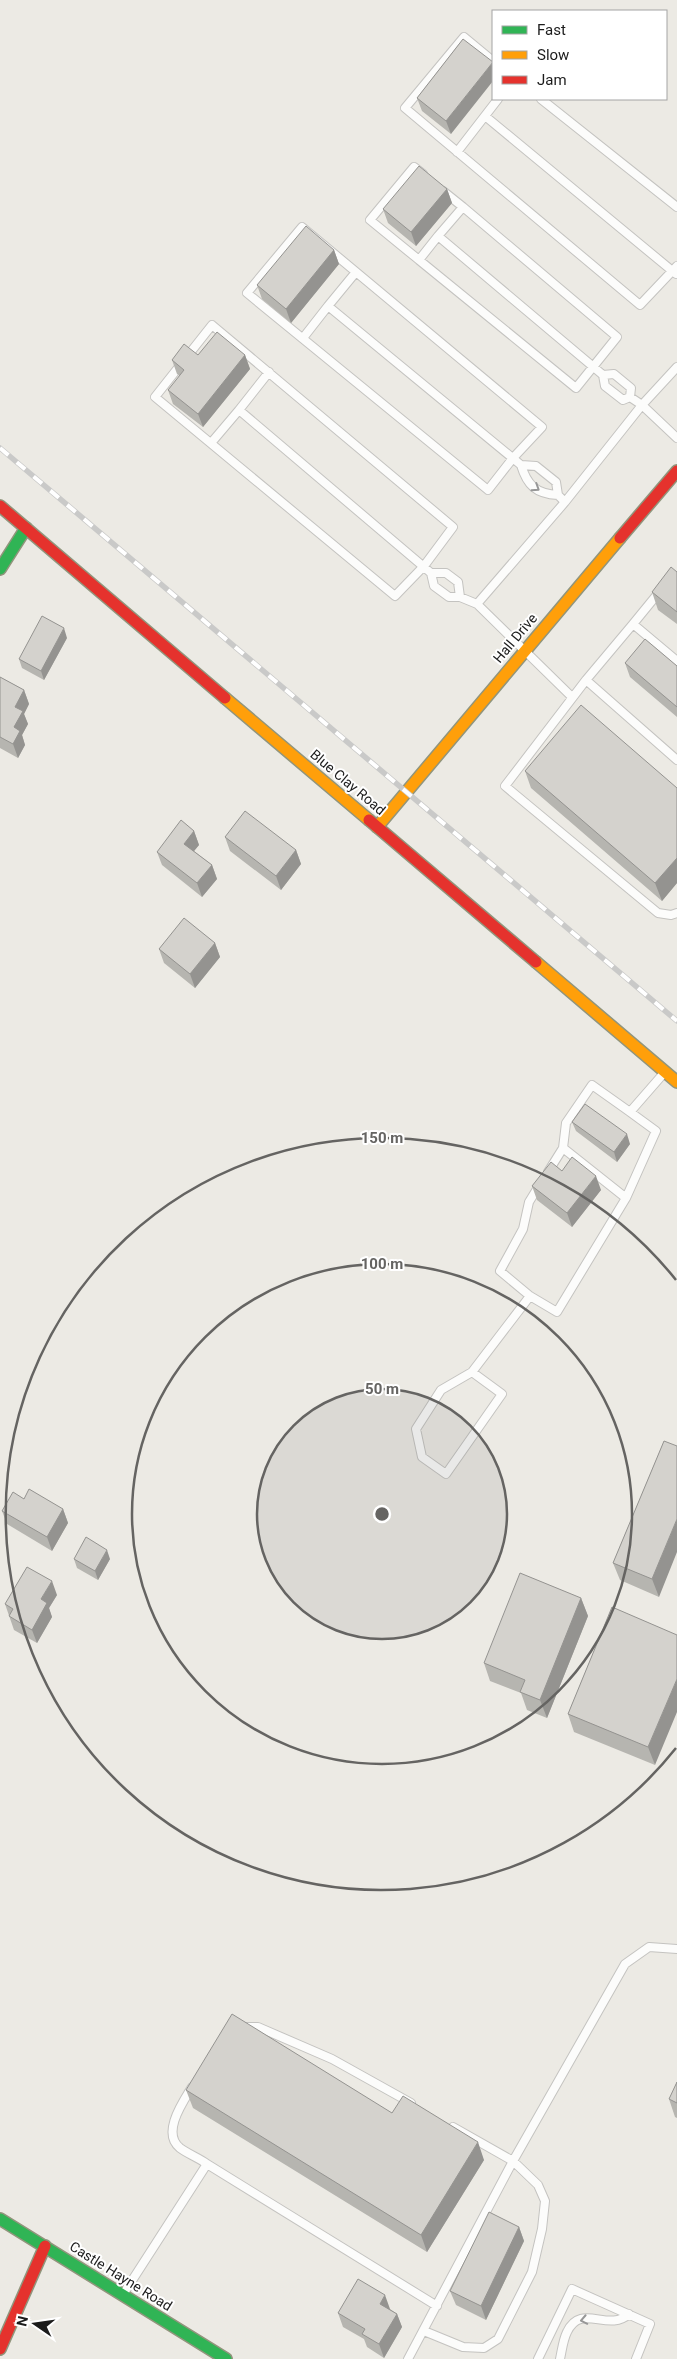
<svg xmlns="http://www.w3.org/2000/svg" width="677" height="2359" viewBox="0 0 677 2359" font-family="Roboto,sans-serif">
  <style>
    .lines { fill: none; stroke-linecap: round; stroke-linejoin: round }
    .lane-casing { stroke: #c4c3c0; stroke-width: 10 }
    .fast-casing { stroke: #91957c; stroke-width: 14 }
    .slow-casing { stroke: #91957c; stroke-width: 14 }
    .jam-casing { stroke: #91957c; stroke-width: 14 }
    .lane { stroke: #fcfcfb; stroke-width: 8 }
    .fast { stroke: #30b455; stroke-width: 11 }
    .slow { stroke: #ff9f0a; stroke-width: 11 }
    .jam { stroke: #e5322d; stroke-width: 11 }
    .rail-casing { stroke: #c9c9c8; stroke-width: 5.5 }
    .rail { stroke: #fff; stroke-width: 4; stroke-dasharray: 11; stroke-linecap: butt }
    .wall { fill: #b6b5b0 }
    .shaded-wall { fill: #949390 }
    .building { fill: #d4d2cd; stroke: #949390 }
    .oneway { stroke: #979797 }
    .ring { fill: none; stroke: #656462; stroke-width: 2.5 }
    .labels { text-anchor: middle; stroke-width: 4; stroke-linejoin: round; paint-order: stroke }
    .street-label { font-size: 14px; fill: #1c1c1c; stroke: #fff }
    .centre { fill: #656462; stroke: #fff; stroke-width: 2.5 }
    .ring-label { font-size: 15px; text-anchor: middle; font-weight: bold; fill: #656462; stroke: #fff; stroke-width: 4; stroke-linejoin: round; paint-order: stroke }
  </style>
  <rect width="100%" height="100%" fill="#eceae4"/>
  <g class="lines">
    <g class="lane-casing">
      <path id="lane" d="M493 61 464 37 405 108 640 305 677 266
        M541 99 677 207
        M485 116 676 274
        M457 152 498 99
        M423 174 414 167 370 220 419 260 438 236 603 375
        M302 227 542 427 513 458 488 490 247 293Z
        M438 236 463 207 443 191
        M419 260 576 388 617 337 463 207
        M328 306 356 272
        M212 325 453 527 424 566 395 596 155 397Z
        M303 338 328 306 521 465
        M677 367 642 405 677 438
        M614 374 631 388 630 397 623 400 605 386 603 375Z
        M239 410 269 372
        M211 443 239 410 431 573
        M565 502 642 405 630 397
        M460 597 458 582 446 573H431L434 586 449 597H460L477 604 572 697
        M477 604 565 502 558 495 556 482 536 466 521 465C527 485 536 494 558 495
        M633 624 660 591
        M586 680 633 624 677 661
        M677 760 586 680 505 786 658 913 671 915 677 913
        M630 1112 656 1131 626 1198 563 1148 566 1123 592 1085 630 1112 664 1073
        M548 1172 563 1148
        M540 1184 529 1202 523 1229 500 1271 530 1296 557 1312 626 1198
        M472 1372 502 1394 446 1474 422 1457 416 1429 441 1390 472 1372 530 1296
        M245 2027H258L332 2059 411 2103
        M207 2164 437 2306
        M124 2293 207 2164C199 2158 188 2154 180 2148 161 2133 183 2102 192 2087
        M424 2331 463 2347 484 2348 498 2339 532 2272 542 2229 545 2201 538 2185 513 2161 453 2127
        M408 2359 513 2161 625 1964 649 1947 677 1949
        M538 2359 572 2289 650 2324 636 2359
        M560 2359C562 2350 563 2340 567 2332 581 2302 608 2333 629 2314"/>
    </g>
    <g class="fast-casing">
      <path id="fast" d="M0 569 26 528
        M0 2219 226 2359"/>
    </g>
    <g class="slow-casing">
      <path id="slow" d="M225 698 369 820
        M377 827 620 538
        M536 962 677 1082"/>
    </g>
    <g class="jam-casing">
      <path id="jam" d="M0 506 225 698
        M620 538 677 471
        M369 820 536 962
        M0 2349 45 2246"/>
    </g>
    <use href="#lane" class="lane"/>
    <use href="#fast" class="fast"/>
    <use href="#slow" class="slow"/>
    <use href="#jam" class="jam"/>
    <g class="rail-casing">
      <path id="rail" d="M0 448 677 1021"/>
    </g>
    <use href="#rail" class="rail"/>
  </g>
  <path class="wall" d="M463 39 451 134 422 111 417 98Z
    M447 189 452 203 416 246 388 223 383 209Z
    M334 250 339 264 291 323 262 299 257 285Z
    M198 355H245L250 369 203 427 173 404 168 390 180 376 177 374 172 360Z
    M677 572V624L658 610 652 592Z
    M67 638 44 680 22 668 19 659Z
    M625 663 677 666V717L630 677Z
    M0 677 24 690 29 704 24 714 28 724 22 735 25 745 18 758 0 748Z
    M525 771 677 788V883L662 901 531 788Z
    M194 831 199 845 194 851 212 865 217 879 202 897 162 865 157 852Z
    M225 837 296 850 301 864 281 890 230 851Z
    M215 943 220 957 195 988 164 963 159 949Z
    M572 1122 630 1144 617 1162 576 1131Z
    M532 1186 601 1190 572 1227 537 1200Z
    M664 1441 659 1597 620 1580 613 1563Z
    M24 1499 63 1509 68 1523 52 1551 7 1524 2 1511Z
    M74 1559H110L98 1580 77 1568Z
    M57 1595 49 1608 52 1617 37 1643 14 1630 5 1604Z
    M581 1598 588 1616 547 1718 527 1710 521 1693 490 1681 484 1663Z
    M612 1607 655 1765 574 1732 568 1714Z
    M677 2082V2118L675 2117 669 2099Z
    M186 2090 392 2113 484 2160 427 2252 193 2108Z
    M519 2227 524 2241 486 2320 456 2305 450 2291Z
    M390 2309 397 2314 402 2327 384 2358 367 2347 364 2339 343 2327 338 2313Z"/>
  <path class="shaded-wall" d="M493 62V81L451 134 446 121Z
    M447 189 452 203 416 246 411 232Z
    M334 250 339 264 291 323 286 309Z
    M245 355 250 369 203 427 198 414Z
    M64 628 67 638 44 680 41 671Z
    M24 690 29 704 24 714 28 724 22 735 25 745 18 758 13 744 15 707Z
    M194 831 199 845 189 857 184 844Z
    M296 850 301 864 281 890 276 876Z
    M677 858V883L662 901 655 883Z
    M212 865 217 879 202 897 197 883Z
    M215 943 220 957 195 988 190 974Z
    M627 1134 630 1144 617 1162 614 1152Z
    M596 1176 601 1190 572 1227 567 1213Z
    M63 1509 68 1523 52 1551 47 1537Z
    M677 1519V1552L659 1597 652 1579Z
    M107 1550 110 1559 98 1580 95 1571Z
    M52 1581 57 1595 49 1608 52 1617 37 1643 32 1630 41 1599Z
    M581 1598 588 1616 547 1718 540 1700Z
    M677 1679V1712L655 1765 648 1747Z
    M478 2142 484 2160 427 2252 421 2235Z
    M519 2227 524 2241 486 2320 481 2306Z
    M385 2295 390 2309 385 2318 380 2304Z
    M397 2314 402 2327 384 2358 379 2344Z"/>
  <path class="building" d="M463 39 493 62 446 121 417 98Z
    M419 166 447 189 411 232 383 209Z
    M306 226 334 250 286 309 257 285Z
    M217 332 245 355 198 414 168 390 184 370 172 360 184 344 198 355Z
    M671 567 677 572V612L652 592Z
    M42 616 64 628 41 671 19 659Z
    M645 639 677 666V707L625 663Z
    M0 677 24 690 15 707 23 711 14 727 20 731 13 744 0 737Z
    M581 705 677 788V858L655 883 525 771Z
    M245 811 296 850 276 876 225 837Z
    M181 820 194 831 184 844 212 865 197 883 157 852Z
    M184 918 215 943 190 974 159 949Z
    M585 1104 627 1134 614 1152 572 1122Z
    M572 1157 596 1176 567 1213 532 1186 551 1162 562 1171Z
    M664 1441 677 1446V1519L652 1579 613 1563Z
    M29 1489 63 1509 47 1537 2 1511 13 1492 24 1499Z
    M86 1537 107 1550 95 1571 74 1559Z
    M27 1567 52 1581 41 1599 47 1603 32 1630 9 1616 13 1609 5 1604Z
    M520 1573 581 1598 540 1700 520 1692 525 1680 484 1663Z
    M612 1607 677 1635V1679L648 1747 568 1714Z
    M232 2014 392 2113 403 2096 478 2142 421 2235 186 2090Z
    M677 2082V2103L669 2099Z
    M489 2212 519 2227 481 2306 450 2291Z
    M358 2279 385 2295 380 2304 397 2314 379 2344 362 2334 365 2329 338 2313Z"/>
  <defs><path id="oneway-chevron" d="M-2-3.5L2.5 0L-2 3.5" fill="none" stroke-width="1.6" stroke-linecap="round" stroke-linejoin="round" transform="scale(1.25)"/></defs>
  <g class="oneway">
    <use href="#oneway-chevron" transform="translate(536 488) rotate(33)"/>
    <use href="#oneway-chevron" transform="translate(584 2320) rotate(169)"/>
  </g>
  <circle cx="382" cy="1514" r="125" fill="#656462" fill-opacity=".12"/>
  <g class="ring">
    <circle cx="382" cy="1514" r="125"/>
    <circle cx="382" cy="1514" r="250"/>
    <path d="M676 1748A376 376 0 1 1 676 1280"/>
  </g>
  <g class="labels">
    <g class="street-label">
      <text transform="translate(515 638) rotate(-50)" y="5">Hall Drive</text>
      <text transform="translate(348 782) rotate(40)" y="5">Blue Clay Road</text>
      <text transform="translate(121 2276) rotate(32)" y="5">Castle Hayne Road</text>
    </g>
  </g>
  <circle cx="382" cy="1514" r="8" class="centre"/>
  <g class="ring-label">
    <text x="382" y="1143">150 m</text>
    <text x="382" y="1269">100 m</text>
    <text x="382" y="1394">50 m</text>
  </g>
  <rect x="492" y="10" width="175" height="90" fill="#ffffff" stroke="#a4a4a4"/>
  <rect x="502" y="26" width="25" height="8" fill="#30b455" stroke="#a4a4a4"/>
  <text x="537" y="35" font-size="15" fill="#1c1c1c">Fast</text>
  <rect x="502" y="51" width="25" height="8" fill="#ff9f0a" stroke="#a4a4a4"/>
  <text x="537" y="60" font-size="15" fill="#1c1c1c">Slow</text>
  <rect x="502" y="76" width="25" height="8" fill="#e5322d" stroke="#a4a4a4"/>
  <text x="537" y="85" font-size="15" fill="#1c1c1c">Jam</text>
  <g transform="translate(35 2324) rotate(283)" stroke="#ffffff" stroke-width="4" paint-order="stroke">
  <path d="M0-4L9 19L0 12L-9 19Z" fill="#1c1c1c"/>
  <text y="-8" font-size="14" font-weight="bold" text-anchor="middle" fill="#1c1c1c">N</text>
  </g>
</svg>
